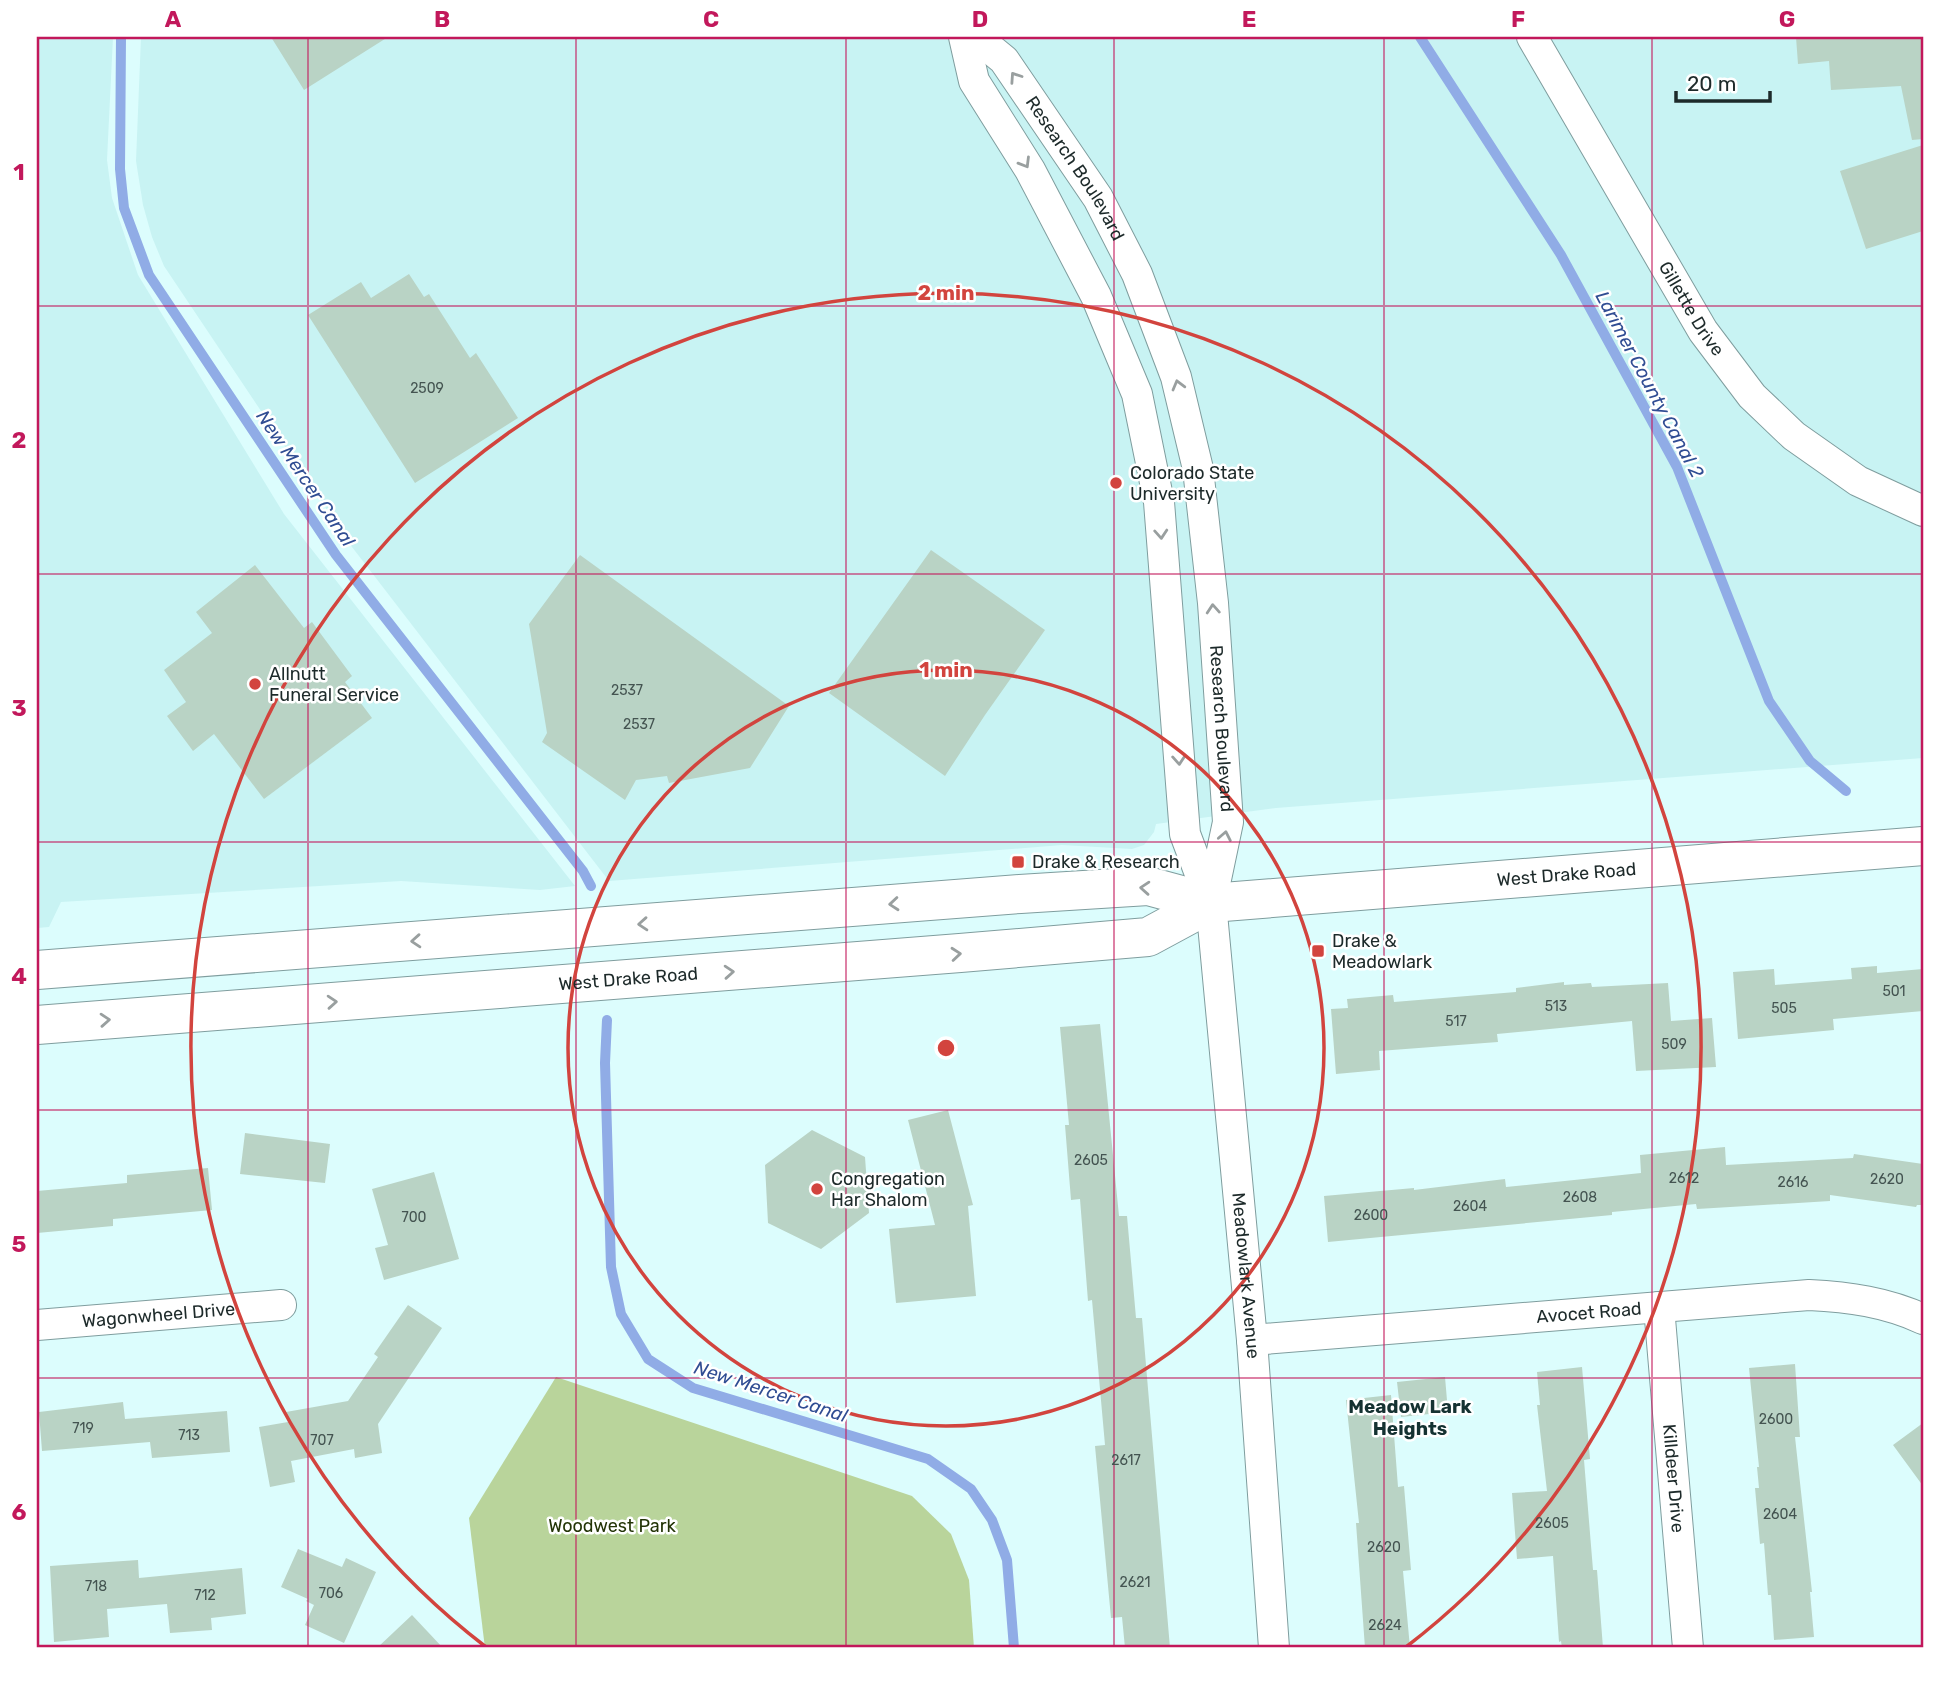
<svg xmlns="http://www.w3.org/2000/svg" width="1960" height="1685" viewBox="0 0 1960 1685" font-family="Rubik,sans-serif">
  <style>
    .built { fill: #c8f3f3 }
    .green { fill: #b9d49b }
    .lines { fill: none; stroke-linecap: round; stroke-linejoin: round }
    .stream { stroke: #90ace6; stroke-width: 10 }
    .building { fill: #b9d3c5 }
    .minor-casing { stroke: #7f9d9e; stroke-width: 32 }
    .primary-casing { stroke: #7f9d9e; stroke-width: 40 }
    .minor { stroke: #fff; stroke-width: 30 }
    .primary { stroke: #fff; stroke-width: 38 }
    .oneway { stroke: #999f9f }
    .grid { fill: none; stroke: #c2185b; stroke-width: 2; stroke-opacity: 0.55 }
    .ring { fill: none; stroke: #d2443e; stroke-width: 3.5 }
    .poi-dot { fill: #d2443e; stroke: #fff; stroke-width: 2.5 }
    .labels { text-anchor: middle; stroke-width: 5; stroke-linejoin: round; paint-order: stroke }
    .number-label { font-size: 14px; fill: #445451 }
    .street-label { font-size: 18px; fill: #1d2a2a; stroke: #fff }
    .poi-label { font-size: 18px; fill: #1d2a2a; stroke: #fff; text-anchor: start }
    .park-label { font-size: 18px; fill: #233406; stroke: #fff }
    .water-label { font-size: 19px; font-style: italic; fill: #304d93; stroke: #fff }
    .neighbourhood-label { font-size: 19px; font-weight: bold; fill: #153232; stroke: #fff }
    .centre { fill: #d2443e; stroke: #fff; stroke-width: 3.5 }
    .ring-label { font-size: 21px; text-anchor: middle; font-weight: bold; fill: #d2443e; stroke: #fff; stroke-width: 5; stroke-linejoin: round; paint-order: stroke }
    .neatline { fill: none; stroke: #c2185b; stroke-width: 2.5 }
    .grid-label { font-size: 23px; text-anchor: middle; font-weight: bold; fill: #c2185b }
  </style>
  <rect width="100%" height="100%" fill="#dcfdfd"/>
  <path class="built" d="M37 37H113L107 160 112 198 138 275 284 514 575 886 540 890 401 881 61 902 49 927 37 928Z
    M141 37H1923V758L1276 808 1156 824 1154 832 1144 845 1132 849 1062 845 609 881 352 547 164 266 152 237 143 205 136 161Z"/>
  <path class="green" d="M556 1377 912 1496 951 1534 969 1580 974 1648H485L469 1518Z"/>
  <g class="lines">
    <path class="stream" d="M121 37 120 169 124 208 149 275 336 555 583 871 591 886
      M1420 37 1561 255 1677 467 1769 701 1810 761 1846 791
      M607 1020 605 1063 611 1267 621 1314 648 1359 693 1388 928 1459 971 1489 992 1520 1007 1560 1014 1648"/>
  </g>
  <path class="building" d="M271 37H388L304 90Z
    M1796 37H1923V139L1912 140 1901 86 1831 90 1829 61 1798 64Z
    M1923 145V231L1866 249 1840 171Z
    M409 274 424 297 429 294 470 358 476 353 518 418 415 483 308 315 361 282 371 298Z
    M931 550 1045 630 985 715 945 776 829 693Z
    M580 555 789 706 750 768 669 783 667 776 636 780 625 800 542 742 547 733 529 624Z
    M255 565 304 628 312 622 352 676 345 682 372 718 264 799 214 734 193 751 167 716 186 702 164 670 212 633 196 612Z
    M1877 966V973L1923 969V1011L1833 1019 1834 1030 1738 1039 1733 972 1774 969 1775 985 1852 979 1851 968Z
    M1564 982V985L1591 983 1592 987 1668 983 1671 1021 1712 1018 1716 1067 1636 1071 1632 1021 1497 1034 1498 1042 1379 1051 1380 1070 1336 1074 1331 1009 1348 1008 1347 999 1393 995 1394 1002 1516 992V988Z
    M1100 1024 1119 1216H1127L1136 1318H1142L1170 1648H1125L1122 1617 1111 1618 1095 1446 1105 1445 1092 1300 1088 1301 1080 1199 1071 1200 1065 1125H1069L1060 1027Z
    M948 1110 973 1205 968 1206 976 1296 896 1303 889 1229 935 1225 908 1120Z
    M812 1130 865 1157 869 1213 821 1249 768 1223 765 1165Z
    M245 1133 330 1144 325 1183 240 1174Z
    M1725 1147 1726 1165 1853 1158 1854 1154 1923 1164V1205H1917L1916 1207 1830 1195V1201L1697 1209 1696 1204 1612 1212V1215L1328 1242 1324 1196 1414 1188V1190L1505 1179 1506 1187 1641 1173 1640 1155Z
    M208 1168 212 1210 113 1219V1226L37 1233V1191L127 1183V1175Z
    M434 1172 459 1259 384 1280 375 1248 388 1245 372 1189Z
    M408 1305 442 1328 378 1424 382 1453 355 1458 354 1449 291 1461 295 1482 270 1487 259 1427 288 1422 286 1412 348 1401 378 1357 374 1354Z
    M1795 1364 1800 1437H1795L1812 1592H1810L1814 1637 1774 1640 1771 1595H1768L1764 1543 1760 1544 1755 1488H1759L1757 1467H1759L1749 1368Z
    M1582 1367 1590 1459 1584 1460 1593 1570H1597L1603 1648H1562L1561 1641 1559 1642 1553 1556 1517 1559 1512 1493 1547 1491 1537 1405H1540L1537 1372Z
    M1445 1377 1448 1412 1401 1417 1397 1382Z
    M1391 1395 1398 1487 1404 1486 1411 1570 1403 1571 1410 1648H1365L1356 1523H1359L1346 1400Z
    M123 1402 125 1419 227 1411 230 1452 152 1458 150 1442 42 1451 39 1412Z
    M1923 1423V1486L1893 1445Z
    M298 1549 342 1567 346 1558 376 1572 344 1643 305 1625 314 1605 306 1601 308 1599 281 1587Z
    M138 1560 139 1578 242 1568 246 1614 211 1618 212 1630 170 1633 167 1604 107 1609 109 1637 54 1642 50 1566Z
    M412 1615 443 1648H377Z"/>
  <g class="lines">
    <g class="minor-casing">
      <g id="minor">
        <path id="s1" d="M964 37 974 81 1030 170 1096 296 1137 394 1159 502 1185 834 1211 903 1252 1340 1274 1648"/>
        <path id="s2" d="M976 37 1004 60 1098 198 1137 274 1176 377 1198 469 1213 603 1228 822 1211 903"/>
        <path id="s3" d="M1532 37 1703 331 1752 396 1794 436 1858 481 1923 511"/>
        <path id="s4" d="M1659 1307 1688 1648"/>
        <path id="s5" d="M37 1325 281 1305"/>
        <path id="s6" d="M1252 1340 1809 1295C1849 1297 1886 1302 1923 1319"/>
      </g>
    </g>
    <g class="primary-casing">
      <g id="primary">
        <path id="s7" d="M37 970 1020 894 1148 886 1211 903 1923 846"/>
        <path id="s8" d="M37 1025 960 953 1148 937 1211 903"/>
      </g>
    </g>
    <use href="#minor" class="minor"/>
    <use href="#primary" class="primary"/>
  </g>
  <defs><path id="oneway-chevron" d="M-2-3.5L2.5 0L-2 3.5" fill="none" stroke-width="1.6" stroke-linecap="round" stroke-linejoin="round" transform="scale(1.75)"/></defs>
  <g class="oneway">
    <use href="#oneway-chevron" transform="translate(1015 77) rotate(-124)"/>
    <use href="#oneway-chevron" transform="translate(1025 163) rotate(59)"/>
    <use href="#oneway-chevron" transform="translate(1178 385) rotate(-105)"/>
    <use href="#oneway-chevron" transform="translate(1161 534) rotate(86)"/>
    <use href="#oneway-chevron" transform="translate(1213 609) rotate(-94)"/>
    <use href="#oneway-chevron" transform="translate(1179 760) rotate(86)"/>
    <use href="#oneway-chevron" transform="translate(1225 836) rotate(-79)"/>
    <use href="#oneway-chevron" transform="translate(1145 888) rotate(-176)"/>
    <use href="#oneway-chevron" transform="translate(894 904) rotate(175)"/>
    <use href="#oneway-chevron" transform="translate(643 924) rotate(176)"/>
    <use href="#oneway-chevron" transform="translate(416 941) rotate(176)"/>
    <use href="#oneway-chevron" transform="translate(956 954) rotate(-5)"/>
    <use href="#oneway-chevron" transform="translate(729 972) rotate(-4)"/>
    <use href="#oneway-chevron" transform="translate(332 1002) rotate(-4)"/>
    <use href="#oneway-chevron" transform="translate(105 1020) rotate(-4)"/>
  </g>
  <path class="grid" d="M308 37V1648M576 37V1648M846 37V1648M1114 37V1648M1384 37V1648M1652 37V1648M37 306H1923M37 574H1923M37 842H1923M37 1110H1923M37 1378H1923"/>
  <g class="ring">
    <circle cx="946" cy="1048" r="378"/>
    <path d="M486 1647A755 755 0 1 1 1406 1647"/>
  </g>
  <g class="poi-dot">
    <circle cx="1116" cy="483" r="7"/>
    <circle cx="255" cy="684" r="7"/>
    <rect x="1011" y="855" width="14" height="14" rx="3.5"/>
    <rect x="1311" y="944" width="14" height="14" rx="3.5"/>
    <circle cx="817" cy="1189" r="7"/>
  </g>
  <g class="labels">
    <g class="number-label">
      <text x="427" y="393">2509</text>
      <text x="627" y="695">2537</text>
      <text x="639" y="729">2537</text>
      <text x="1894" y="996">501</text>
      <text x="1556" y="1011">513</text>
      <text x="1784" y="1013">505</text>
      <text x="1456" y="1026">517</text>
      <text x="1674" y="1049">509</text>
      <text x="1091" y="1165">2605</text>
      <text x="1684" y="1183">2612</text>
      <text x="1887" y="1184">2620</text>
      <text x="1793" y="1187">2616</text>
      <text x="1580" y="1202">2608</text>
      <text x="1470" y="1211">2604</text>
      <text x="1371" y="1220">2600</text>
      <text x="414" y="1222">700</text>
      <text x="1776" y="1424">2600</text>
      <text x="83" y="1433">719</text>
      <text x="189" y="1440">713</text>
      <text x="322" y="1445">707</text>
      <text x="1126" y="1465">2617</text>
      <text x="1780" y="1519">2604</text>
      <text x="1552" y="1528">2605</text>
      <text x="1384" y="1552">2620</text>
      <text x="1135" y="1587">2621</text>
      <text x="96" y="1591">718</text>
      <text x="331" y="1598">706</text>
      <text x="205" y="1600">712</text>
      <text x="1385" y="1630">2624</text>
    </g>
    <g class="street-label">
      <text dy="6" stroke="none"><textPath href="#s2" startOffset="166">Research Boulevard</textPath></text>
      <text dy="6" stroke="none"><textPath href="#s3" startOffset="315">Gillette Drive</textPath></text>
      <text dy="6" stroke="none"><textPath href="#s2" startOffset="754">Research Boulevard</textPath></text>
      <text dy="6" stroke="none"><textPath href="#s7" startOffset="1536">West Drake Road</textPath></text>
      <text dy="6" stroke="none"><textPath href="#s8" startOffset="593">West Drake Road</textPath></text>
      <text dy="6" stroke="none"><textPath href="#s1" startOffset="1290">Meadowlark Avenue</textPath></text>
      <text dy="6" stroke="none"><textPath href="#s6" startOffset="338">Avocet Road</textPath></text>
      <text dy="6" stroke="none"><textPath href="#s5" startOffset="122">Wagonwheel Drive</textPath></text>
      <text dy="6" stroke="none"><textPath href="#s4" startOffset="172">Killdeer Drive</textPath></text>
    </g>
    <g class="poi-label">
      <text x="1130" y="479">Colorado State<tspan x="1130" dy="21">University</tspan></text>
      <text x="269" y="680">Allnutt<tspan x="269" dy="21">Funeral Service</tspan></text>
      <text x="1032" y="868">Drake &amp; Research</text>
      <text x="1332" y="947">Drake &amp;<tspan x="1332" dy="21">Meadowlark</tspan></text>
      <text x="831" y="1185">Congregation<tspan x="831" dy="21">Har Shalom</tspan></text>
    </g>
    <g class="park-label">
      <text x="612" y="1532">Woodwest Park</text>
    </g>
    <g class="water-label">
      <text transform="translate(1650 384) rotate(62)" y="7">Larimer County Canal 2</text>
      <text transform="translate(306 478) rotate(56)" y="7">New Mercer Canal</text>
      <text transform="translate(771 1391) rotate(18)" y="7">New Mercer Canal</text>
    </g>
    <g class="neighbourhood-label">
      <text x="1410" y="1413">Meadow Lark<tspan x="1410" dy="22">Heights</tspan></text>
    </g>
  </g>
  <circle cx="946" cy="1048" r="10" class="centre"/>
  <g class="ring-label">
    <text x="946" y="300">2 min</text>
    <text x="946" y="677">1 min</text>
  </g>
  <rect width="1960" height="1685" fill="none" stroke="#ffffff" stroke-width="77"/>
  <path d="M1676 91v10h94v-10" fill="none" stroke="#1d2a2a" stroke-width="3.5"/>
  <text x="1687" y="91" font-size="21" fill="#1d2a2a" stroke="#ffffff" stroke-width="5" paint-order="stroke">20 m</text>
  <rect x="38" y="38" width="1884" height="1608" class="neatline"/>
  <g class="grid-label">
    <text x="173" y="27">A</text>
    <text x="442" y="27">B</text>
    <text x="711" y="27">C</text>
    <text x="980" y="27">D</text>
    <text x="1249" y="27">E</text>
    <text x="1518" y="27">F</text>
    <text x="1787" y="27">G</text>
    <text x="19" y="180">1</text>
    <text x="19" y="448">2</text>
    <text x="19" y="716">3</text>
    <text x="19" y="984">4</text>
    <text x="19" y="1252">5</text>
    <text x="19" y="1520">6</text>
  </g>
</svg>
